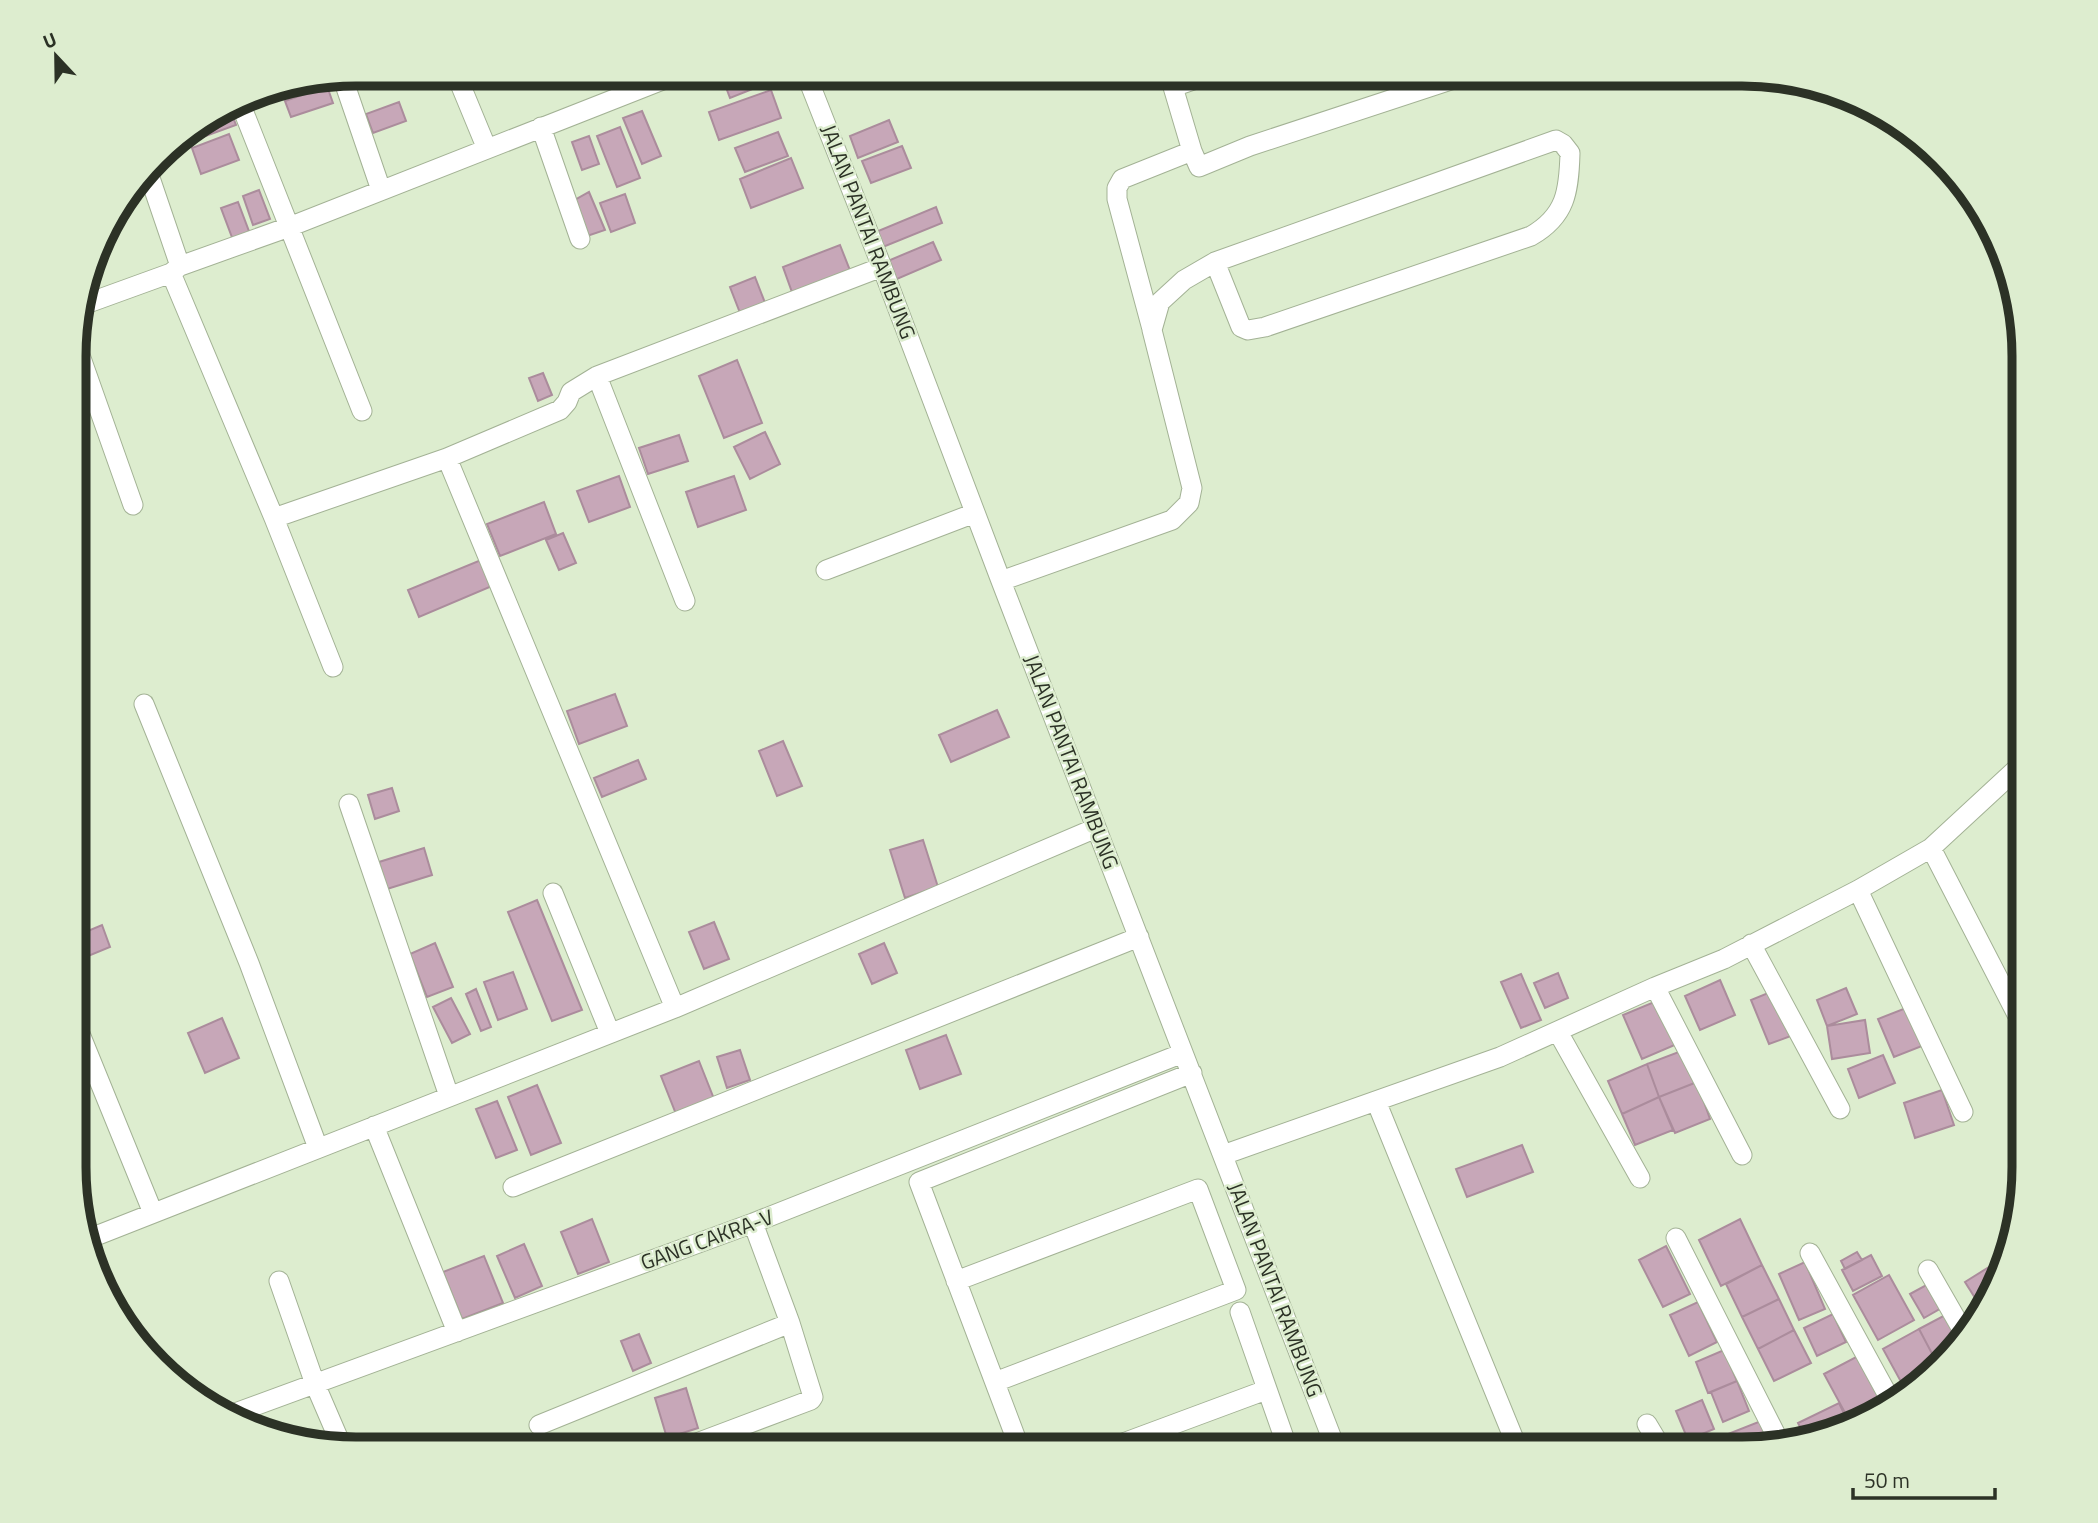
<svg xmlns="http://www.w3.org/2000/svg" width="2098" height="1523" viewBox="0 0 2098 1523" font-family="'Titillium Web',sans-serif">
  <style>
    .building { fill: #c7a7b8; stroke: #ab8c9c; stroke-width: 2 }
    .lines { fill: none; stroke-linecap: round; stroke-linejoin: round }
    .minor-casing { stroke: #a3b295; stroke-width: 21 }
    .minor { stroke: #fff; stroke-width: 19 }
    .labels { text-anchor: middle; stroke-width: 5; stroke-linejoin: round; paint-order: stroke }
    .street-label { font-size: 21px; fill: #2c3226; stroke: #ddedcf }
    .rim { fill: none; stroke: #2c3226; stroke-width: 9 }
  </style>
  <rect width="100%" height="100%" fill="#ddedcf"/>
  <path class="building" d="M721 74H773L775 80 730 98Z
    M327 86 333 103 291 117 285 101Z
    M771 90 781 118 719 140 709 112Z
    M399 102 406 121 373 133 366 114Z
    M229 107 236 125 192 141 189 132Z
    M642 111 661 156 642 164 623 118Z
    M889 120 898 142 858 158 850 136Z
    M620 127 640 178 617 187 597 136Z
    M778 132 788 156 745 172 735 148Z
    M229 134 239 160 201 174 192 148Z
    M589 136 599 164 582 170 572 142Z
    M902 146 911 168 871 183 862 161Z
    M791 158 803 188 751 208 740 179Z
    M259 190 270 219 253 225 243 196Z
    M589 192 605 230 587 236 573 201Z
    M625 194 635 223 611 232 600 203Z
    M238 202 250 234 233 240 221 208Z
    M936 207 942 223 878 249 871 234Z
    M933 242 941 260 890 282 883 263Z
    M840 245 851 273 793 295 783 267Z
    M755 277 767 308 742 318 730 287Z
    M737 360 762 423 724 438 699 376Z
    M543 373 552 395 538 401 529 378Z
    M765 432 780 464 750 479 734 447Z
    M679 435 688 461 648 474 639 448Z
    M619 476 630 507 589 522 577 491Z
    M734 476 746 510 698 527 686 492Z
    M544 502 556 534 500 556 487 524Z
    M563 533 576 563 559 570 546 540Z
    M481 560 492 586 419 617 408 590Z
    M615 694 627 726 579 744 567 711Z
    M997 710 1009 737 951 762 939 735Z
    M783 741 802 786 777 796 759 751Z
    M638 760 646 779 602 797 594 778Z
    M392 788 399 811 375 819 368 795Z
    M923 840 938 887 905 898 890 850Z
    M424 848 432 875 387 889 379 862Z
    M537 900 582 1010 552 1021 508 912Z
    M714 922 729 959 704 969 689 932Z
    M102 925 110 947 76 961V936Z
    M435 943 453 987 427 997 410 954Z
    M884 943 897 973 872 984 859 954Z
    M513 972 527 1009 498 1020 484 982Z
    M1558 973 1568 998 1545 1008 1534 983Z
    M1521 974 1541 1020 1521 1028 1501 982Z
    M1720 980 1735 1015 1700 1030 1685 996Z
    M1846 988 1857 1014 1827 1026 1817 1000Z
    M476 989 491 1027 481 1031 466 994Z
    M1773 991 1791 1036 1769 1044 1751 1000Z
    M451 998 470 1034 452 1043 433 1007Z
    M1659 1000 1677 1044 1642 1059 1623 1015Z
    M1906 1008 1922 1046 1894 1057 1878 1019Z
    M222 1018 239 1058 205 1073 188 1033Z
    M1865 1020 1870 1053 1832 1059 1827 1026Z
    M946 1035 961 1074 920 1089 906 1050Z
    M740 1050 750 1080 727 1088 717 1057Z
    M1684 1050 1697 1082 1659 1097 1647 1064Z
    M1883 1055 1895 1083 1859 1098 1848 1069Z
    M699 1061 714 1099 676 1114 661 1076Z
    M1647 1064 1659 1097 1622 1114 1608 1081Z
    M1697 1082 1710 1119 1675 1133 1659 1097Z
    M537 1085 561 1143 531 1155 508 1097Z
    M1942 1090 1954 1125 1915 1138 1904 1103Z
    M1659 1097 1673 1130 1635 1145 1622 1114Z
    M497 1101 517 1150 496 1158 476 1109Z
    M1522 1145 1533 1172 1467 1197 1456 1169Z
    M592 1219 609 1262 578 1274 561 1232Z
    M1740 1219 1762 1265 1721 1286 1699 1240Z
    M524 1244 542 1286 515 1298 497 1256Z
    M1666 1246 1690 1294 1663 1307 1639 1260Z
    M1857 1252 1862 1260 1845 1269 1841 1261Z
    M1871 1255 1882 1276 1853 1291 1842 1270Z
    M484 1256 503 1303 462 1319 443 1272Z
    M2005 1257 2008 1261 1982 1309 1965 1282Z
    M1805 1262 1825 1309 1799 1320 1779 1274Z
    M1762 1265 1779 1299 1742 1317 1726 1284Z
    M1889 1275 1914 1320 1878 1340 1853 1295Z
    M1930 1283 1943 1307 1924 1318 1910 1294Z
    M1779 1299 1794 1330 1758 1349 1742 1317Z
    M1698 1302 1717 1342 1689 1356 1670 1315Z
    M1949 1313 1964 1341 1937 1363 1919 1329Z
    M1833 1314 1846 1342 1817 1356 1804 1328Z
    M1919 1329 1937 1363 1905 1389 1883 1349Z
    M1794 1330 1811 1363 1774 1381 1758 1349Z
    M639 1334 651 1363 633 1371 621 1341Z
    M1724 1350 1737 1381 1708 1393 1696 1362Z
    M1858 1356 1884 1404 1850 1422 1824 1374Z
    M1737 1381 1749 1411 1723 1422 1711 1392Z
    M686 1388 698 1428 667 1438 655 1398Z
    M1702 1400 1714 1429 1688 1440 1676 1411Z
    M1839 1403 1849 1424 1804 1435 1798 1423Z
    M1761 1421 1770 1443 1742 1449H1696L1695 1447Z"/>
  <g class="lines">
    <g class="minor-casing">
      <path id="minor" d="M456 74 487 149
        M806 74 882 267 1001 581 1336 1449
        M342 76 381 190
        M239 100 362 411
        M541 127 580 239
        M1192 151 1173 87 1210 74
        M148 172 180 266
        M171 273 274 518 333 667
        M80 306 171 273 180 266 289 227 678 74
        M1152 329 1117 199V188L1122 179 1192 151 1199 167 1250 146 1469 74
        M76 344 133 505
        M597 376 685 601
        M447 458 675 1008
        M274 518 447 458 560 410 567 402 571 392 597 376 882 267
        M76 536V537
        M826 570 975 513
        M1001 581 1172 520 1189 503 1192 488 1152 330 1160 302 1184 280 1215 262 1556 140 1563 144 1570 153C1569 191 1566 216 1531 236L1265 327 1248 330 1241 327 1215 262
        M144 704 249 963 318 1148
        M349 804 449 1096
        M1931 848 2024 1028
        M1858 890 1963 1112
        M553 893 610 1033
        M1751 944 1840 1109
        M1655 987 1742 1155
        M76 1024 153 1213
        M1558 1032 1640 1178
        M1376 1101 1518 1449
        M374 1126 457 1332
        M1223 1155 1500 1057 1655 987 1724 959 1858 890 1931 848 2024 762
        M513 1187 1139 937
        M1676 1238 1779 1441
        M88 1239 675 1008 1096 828
        M1810 1253 1891 1401
        M1928 1270 1967 1338
        M279 1281 315 1384 343 1449
        M956 1281 1198 1189 1236 1290 995 1382
        M1240 1312 1288 1449
        M227 1416 753 1223 1183 1053
        M1647 1424 1662 1449
        M539 1425 790 1323
        M681 1449 811 1400 813 1397 790 1323 753 1223
        M1020 1449 919 1182 1192 1073
        M1107 1449 1266 1390"/>
    </g>
    <use href="#minor" class="minor"/>
  </g>
  <g class="labels">
    <g class="street-label">
      <text transform="translate(868 232) rotate(69)" y="7">JALAN PANTAI RAMBUNG</text>
      <text transform="translate(1071 762) rotate(69)" y="7">JALAN PANTAI RAMBUNG</text>
      <text transform="translate(707 1240) rotate(-20)" y="7">GANG CAKRA-V</text>
      <text transform="translate(1275 1290) rotate(69)" y="7">JALAN PANTAI RAMBUNG</text>
    </g>
  </g>
  <path d="M0 0H2098V1523H0ZM356 86H1742A270 270 0 0 1 2012 356V1167A270 270 0 0 1 1742 1437H356A270 270 0 0 1 86 1167V356A270 270 0 0 1 356 86Z" fill="#ddedcf" fill-rule="evenodd"/>
  <path class="rim" d="M356 86H1742A270 270 0 0 1 2012 356V1167A270 270 0 0 1 1742 1437H356A270 270 0 0 1 86 1167V356A270 270 0 0 1 356 86Z"/>
  <g transform="translate(56 56) rotate(338)" stroke="#ddedcf" stroke-width="5" paint-order="stroke">
  <path d="M0-5L12 26L0 18L-12 26Z" fill="#2c3226"/>
  <text y="-10" font-size="19" font-weight="bold" text-anchor="middle" fill="#2c3226">U</text>
  </g>
  <path d="M1853 1488v10h142v-10" fill="none" stroke="#2c3226" stroke-width="3.5"/>
  <text x="1864" y="1488" font-size="21" fill="#2c3226" stroke="#ddedcf" stroke-width="5" paint-order="stroke">50 m</text>
</svg>
